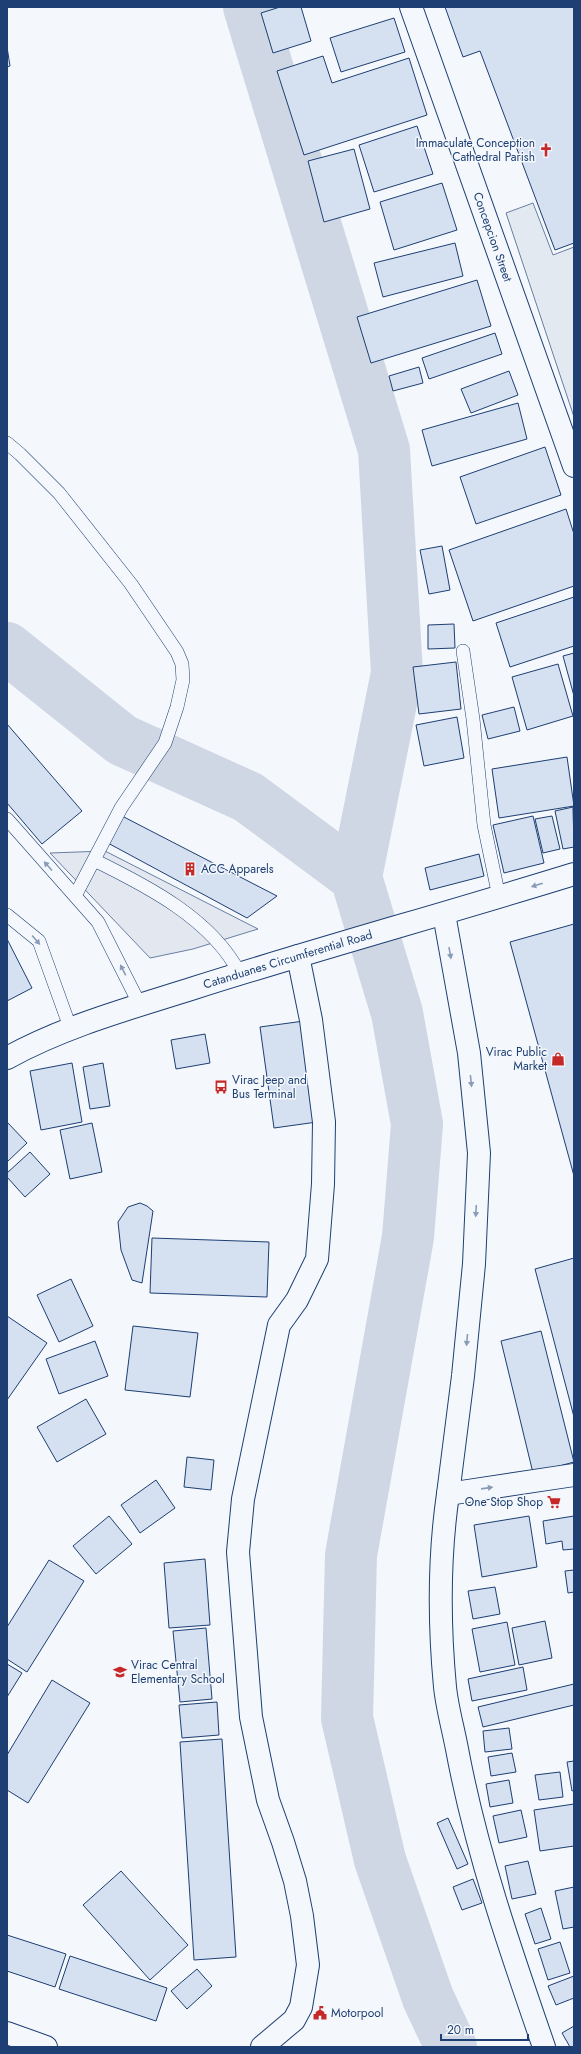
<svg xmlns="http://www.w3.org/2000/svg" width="581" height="2054" viewBox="0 0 581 2054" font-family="Jost,sans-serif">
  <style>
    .green { fill: #e3e9f0; stroke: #687fa3 }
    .parking { fill: #e3e8f0; stroke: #687fa3 }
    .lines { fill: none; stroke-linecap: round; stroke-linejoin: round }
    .river { stroke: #cfd7e4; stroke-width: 52 }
    .building { fill: #d5e0f0; stroke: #1d3f73 }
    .service-casing { stroke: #1d3f73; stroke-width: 14 }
    .minor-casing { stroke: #1d3f73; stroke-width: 24 }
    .tertiary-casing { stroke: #1d3f73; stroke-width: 24 }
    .primary-casing { stroke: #1d3f73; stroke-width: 24 }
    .service { stroke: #f4f7fb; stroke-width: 13 }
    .minor { stroke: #f4f7fb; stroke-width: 22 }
    .tertiary { stroke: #f4f7fb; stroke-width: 22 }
    .primary { stroke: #f4f7fb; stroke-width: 22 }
    .oneway { fill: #889bb7 }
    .labels { text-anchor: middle; stroke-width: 3; stroke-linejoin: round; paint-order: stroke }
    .poi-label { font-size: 12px; fill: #1d3f73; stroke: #f4f7fb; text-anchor: start }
    .street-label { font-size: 12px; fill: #1d3f73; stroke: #f4f7fb }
  </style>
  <rect width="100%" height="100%" fill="#f4f7fb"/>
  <path class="green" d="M533 203 553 255 574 247V417L506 213Z"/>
  <path class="parking" d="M105 851 258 929 193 949 150 958 50 853Z"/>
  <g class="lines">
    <path class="river" d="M249 7 384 450 397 673 356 877
      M7 648 122 740 248 797 356 877 397 1013 417 1124 408 1237 351 1555 347 1718 380 1860 428 1998 451 2047"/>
  </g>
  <path class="building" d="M280 7H301L311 41 273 53 261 13Z
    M445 7H574V243L555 250 480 51 463 57Z
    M394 18 405 52 341 72 330 38Z
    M7 47 10 66 7 67Z
    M323 56 332 83 409 58 427 115 304 155 277 71Z
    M417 126 433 174 374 192 359 145Z
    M354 149 370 209 324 222 308 161Z
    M442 183 457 230 394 250 380 202Z
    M455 243 463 276 383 297 374 263Z
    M477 280 491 326 371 363 357 317Z
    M495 333 502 354 429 379 422 358Z
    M419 367 423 383 393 391 389 376Z
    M509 371 518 395 471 413 461 389Z
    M518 403 527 439 432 466 422 430Z
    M545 447 561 495 476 524 460 477Z
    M566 509 574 534V586L473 621 449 550Z
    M442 546 450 590 429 594 420 550Z
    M574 597V646L510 667 496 623Z
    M454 624 455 648 428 649V625Z
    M574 653V696L563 656Z
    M456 662 461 709 419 714 413 667Z
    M558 664 573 716 527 730 512 677Z
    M514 707 520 731 488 739 482 715Z
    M457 717 464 758 424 766 416 725Z
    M7 724 82 811 42 844 7 803Z
    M567 757 574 806 499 818 492 769Z
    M573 807 574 847 563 849 555 811Z
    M120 815 277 896 247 918 106 842Z
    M533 816 544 863 504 873 493 825Z
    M552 816 560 849 543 853 535 819Z
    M479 854 484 876 430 890 425 868Z
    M574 924V1176L510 942Z
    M7 939 32 988 7 1001Z
    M304 1021 317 1122 274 1128 260 1027Z
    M205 1034 210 1063 176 1069 171 1040Z
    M72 1063 82 1122 41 1130 30 1071Z
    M103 1063 110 1106 90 1109 83 1067Z
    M7 1122 27 1143 7 1162Z
    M92 1123 102 1172 70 1179 60 1130Z
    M30 1152 50 1174 25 1197 7 1177V1173Z
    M140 1203 147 1206 153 1211 142 1283 132 1280 121 1250 118 1222 128 1207Z
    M152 1238 269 1242 267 1297 150 1293Z
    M574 1258V1417L535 1269Z
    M71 1279 93 1326 59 1342 37 1295Z
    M7 1316 47 1343 7 1400Z
    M133 1326 198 1333 190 1397 125 1390Z
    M541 1331 574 1462 533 1473 501 1341Z
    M95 1341 108 1376 59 1394 46 1359Z
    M86 1399 106 1434 57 1462 37 1427Z
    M187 1457 214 1460 211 1490 184 1487Z
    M156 1480 175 1508 140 1533 121 1505Z
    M109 1516 132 1544 96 1574 73 1546Z
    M529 1516 537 1567 482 1577 474 1525Z
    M574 1516V1549L563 1550 562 1541 546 1544 543 1521Z
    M205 1559 210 1625 169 1628 164 1563Z
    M49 1560 84 1581 27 1672 7 1659V1627Z
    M574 1570V1592L568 1593 565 1571Z
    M495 1587 500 1614 473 1619 468 1591Z
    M545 1621 552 1658 519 1665 512 1628Z
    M507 1622 515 1665 480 1672 472 1629Z
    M206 1628 212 1699 180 1702 173 1631Z
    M7 1664 22 1673 7 1697Z
    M523 1667 527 1690 472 1701 468 1679Z
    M52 1680 90 1703 28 1803 7 1790V1755Z
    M574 1684V1705L483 1727 478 1707Z
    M217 1702 219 1735 182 1738 179 1705Z
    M509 1728 512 1749 485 1752 483 1731Z
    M222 1739 236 1957 194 1960 180 1742Z
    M512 1753 516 1772 491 1776 488 1757Z
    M574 1761V1790L572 1791 567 1762Z
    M560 1772 563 1797 539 1800 535 1775Z
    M509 1780 513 1803 490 1807 486 1784Z
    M574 1804V1846L540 1851 534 1810Z
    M521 1810 527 1837 499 1843 493 1816Z
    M448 1818 468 1864 457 1869 437 1823Z
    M528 1861 536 1894 512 1899 505 1866Z
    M121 1871 188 1945 150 1980 83 1905Z
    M473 1879 482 1903 462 1910 453 1887Z
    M574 1887V1927L563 1929 555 1891Z
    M541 1908 551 1939 535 1944 525 1914Z
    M7 1935 66 1954 55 1987 7 1971Z
    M560 1942 570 1973 548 1980 538 1949Z
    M70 1956 167 1988 156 2021 59 1989Z
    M197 1969 212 1986 187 2009 171 1991Z
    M574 1976V1998L556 2005 548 1986Z
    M574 2026V2047H570L562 2033Z"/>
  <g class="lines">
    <g class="service-casing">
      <path id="service" d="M7 443 20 454 59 493 131 584 177 652 182 664 183 680 177 707 165 743 121 808 75 896
        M463 651 473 719 484 825 499 897
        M7 819 98 922 140 1005
        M94 860C147 886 212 919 240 974
        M7 915 39 941 71 1030"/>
    </g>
    <g class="minor-casing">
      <g id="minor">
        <path id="s1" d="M411 7 574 466"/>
        <path d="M7 2033 46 2047"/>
        <path d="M262 2047 294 2020 301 2007 308 1965 302 1916 295 1881 283 1842 268 1800 251 1717 238 1552 243 1499 279 1325 297 1300 317 1259 323 1184 324 1122 311 1020 298 956"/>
      </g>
    </g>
    <g class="tertiary-casing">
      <path id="tertiary" d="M448 1494C439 1556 439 1623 445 1687 447 1707 453 1728 457 1749 476 1851 510 1949 544 2047"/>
    </g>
    <g class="primary-casing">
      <g id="primary">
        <path d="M444 914 469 1053 479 1153 474 1264 463 1376 448 1494 574 1475"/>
        <path id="s2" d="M7 1058C65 1026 131 1008 194 988 320 948 448 913 574 874"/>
      </g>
    </g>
    <use href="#service" class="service"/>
    <use href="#minor" class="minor"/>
    <use href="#tertiary" class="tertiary"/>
    <use href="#primary" class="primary"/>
  </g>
  <defs><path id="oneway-solid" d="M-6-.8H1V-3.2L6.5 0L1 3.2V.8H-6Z"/></defs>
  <g class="oneway">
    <use href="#oneway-solid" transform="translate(48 866) rotate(-132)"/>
    <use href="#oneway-solid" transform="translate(537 885) rotate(163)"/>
    <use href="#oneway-solid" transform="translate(36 940) rotate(49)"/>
    <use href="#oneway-solid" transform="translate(450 953) rotate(80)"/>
    <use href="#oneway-solid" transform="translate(123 970) rotate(-117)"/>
    <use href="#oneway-solid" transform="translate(471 1081) rotate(84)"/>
    <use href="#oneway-solid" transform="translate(476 1211) rotate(93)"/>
    <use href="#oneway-solid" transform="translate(467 1340) rotate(95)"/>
    <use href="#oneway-solid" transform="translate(487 1488) rotate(-8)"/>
  </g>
  <defs>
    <g id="church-bare" transform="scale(1.08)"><path d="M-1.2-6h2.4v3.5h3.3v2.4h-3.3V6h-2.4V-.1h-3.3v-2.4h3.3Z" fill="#c62828" stroke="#f4f7fb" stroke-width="2.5" paint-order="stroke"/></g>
    <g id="building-bare" transform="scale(1.08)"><path d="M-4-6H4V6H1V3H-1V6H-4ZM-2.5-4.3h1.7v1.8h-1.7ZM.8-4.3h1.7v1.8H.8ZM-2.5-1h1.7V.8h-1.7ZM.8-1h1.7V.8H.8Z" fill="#c62828" stroke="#f4f7fb" stroke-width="2.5" paint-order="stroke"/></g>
    <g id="shop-bare" transform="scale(1.08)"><path d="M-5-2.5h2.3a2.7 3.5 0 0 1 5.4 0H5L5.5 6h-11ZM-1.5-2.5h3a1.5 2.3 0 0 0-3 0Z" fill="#c62828" stroke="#f4f7fb" stroke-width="2.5" paint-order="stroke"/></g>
    <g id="bus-bare" transform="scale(1.08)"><path d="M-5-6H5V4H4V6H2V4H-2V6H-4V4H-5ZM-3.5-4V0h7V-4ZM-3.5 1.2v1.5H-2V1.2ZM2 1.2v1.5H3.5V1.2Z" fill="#c62828" stroke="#f4f7fb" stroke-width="2.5" paint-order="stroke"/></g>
    <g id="supermarket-bare" transform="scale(1.08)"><path d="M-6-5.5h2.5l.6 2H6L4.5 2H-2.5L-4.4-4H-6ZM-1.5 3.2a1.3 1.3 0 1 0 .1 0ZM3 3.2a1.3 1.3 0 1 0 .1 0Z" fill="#c62828" stroke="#f4f7fb" stroke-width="2.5" paint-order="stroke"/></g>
    <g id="school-bare" transform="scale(1.08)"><path d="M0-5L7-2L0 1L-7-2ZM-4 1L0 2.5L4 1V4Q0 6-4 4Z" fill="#c62828" stroke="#f4f7fb" stroke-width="2.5" paint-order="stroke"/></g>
    <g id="civic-bare" transform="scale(1.08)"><path d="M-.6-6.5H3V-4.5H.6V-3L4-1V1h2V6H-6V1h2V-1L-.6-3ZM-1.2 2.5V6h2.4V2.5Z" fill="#c62828" stroke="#f4f7fb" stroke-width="2.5" paint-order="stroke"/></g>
  </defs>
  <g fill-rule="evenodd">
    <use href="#church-bare" x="546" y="150"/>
    <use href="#building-bare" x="190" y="869"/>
    <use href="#shop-bare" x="558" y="1059"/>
    <use href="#bus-bare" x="221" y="1087"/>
    <use href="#supermarket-bare" x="554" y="1502"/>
    <use href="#school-bare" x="120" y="1672"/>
    <use href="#civic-bare" x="320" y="2013"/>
  </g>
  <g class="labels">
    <g class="poi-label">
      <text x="535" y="147" text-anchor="end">Immaculate Conception<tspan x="535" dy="14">Cathedral Parish</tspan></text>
      <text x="201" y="873">ACC Apparels</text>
      <text x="547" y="1056" text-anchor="end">Virac Public<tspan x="547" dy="14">Market</tspan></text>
      <text x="232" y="1084">Virac Jeep and<tspan x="232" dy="14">Bus Terminal</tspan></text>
      <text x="543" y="1506" text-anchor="end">One Stop Shop</text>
      <text x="131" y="1669">Virac Central<tspan x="131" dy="14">Elementary School</tspan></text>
      <text x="331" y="2017">Motorpool</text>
    </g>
    <g class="street-label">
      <text dy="4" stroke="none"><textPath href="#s1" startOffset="244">Concepcion Street</textPath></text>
      <text dy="4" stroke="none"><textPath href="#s2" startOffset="298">Catanduanes Circumferential Road</textPath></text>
    </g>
  </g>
  <rect width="581" height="2054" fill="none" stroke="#1d3f73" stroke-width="16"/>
  <path d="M441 2034v6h87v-6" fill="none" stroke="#1d3f73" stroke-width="2"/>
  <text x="447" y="2034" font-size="12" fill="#1d3f73" stroke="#f4f7fb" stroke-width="3" paint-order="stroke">20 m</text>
</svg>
